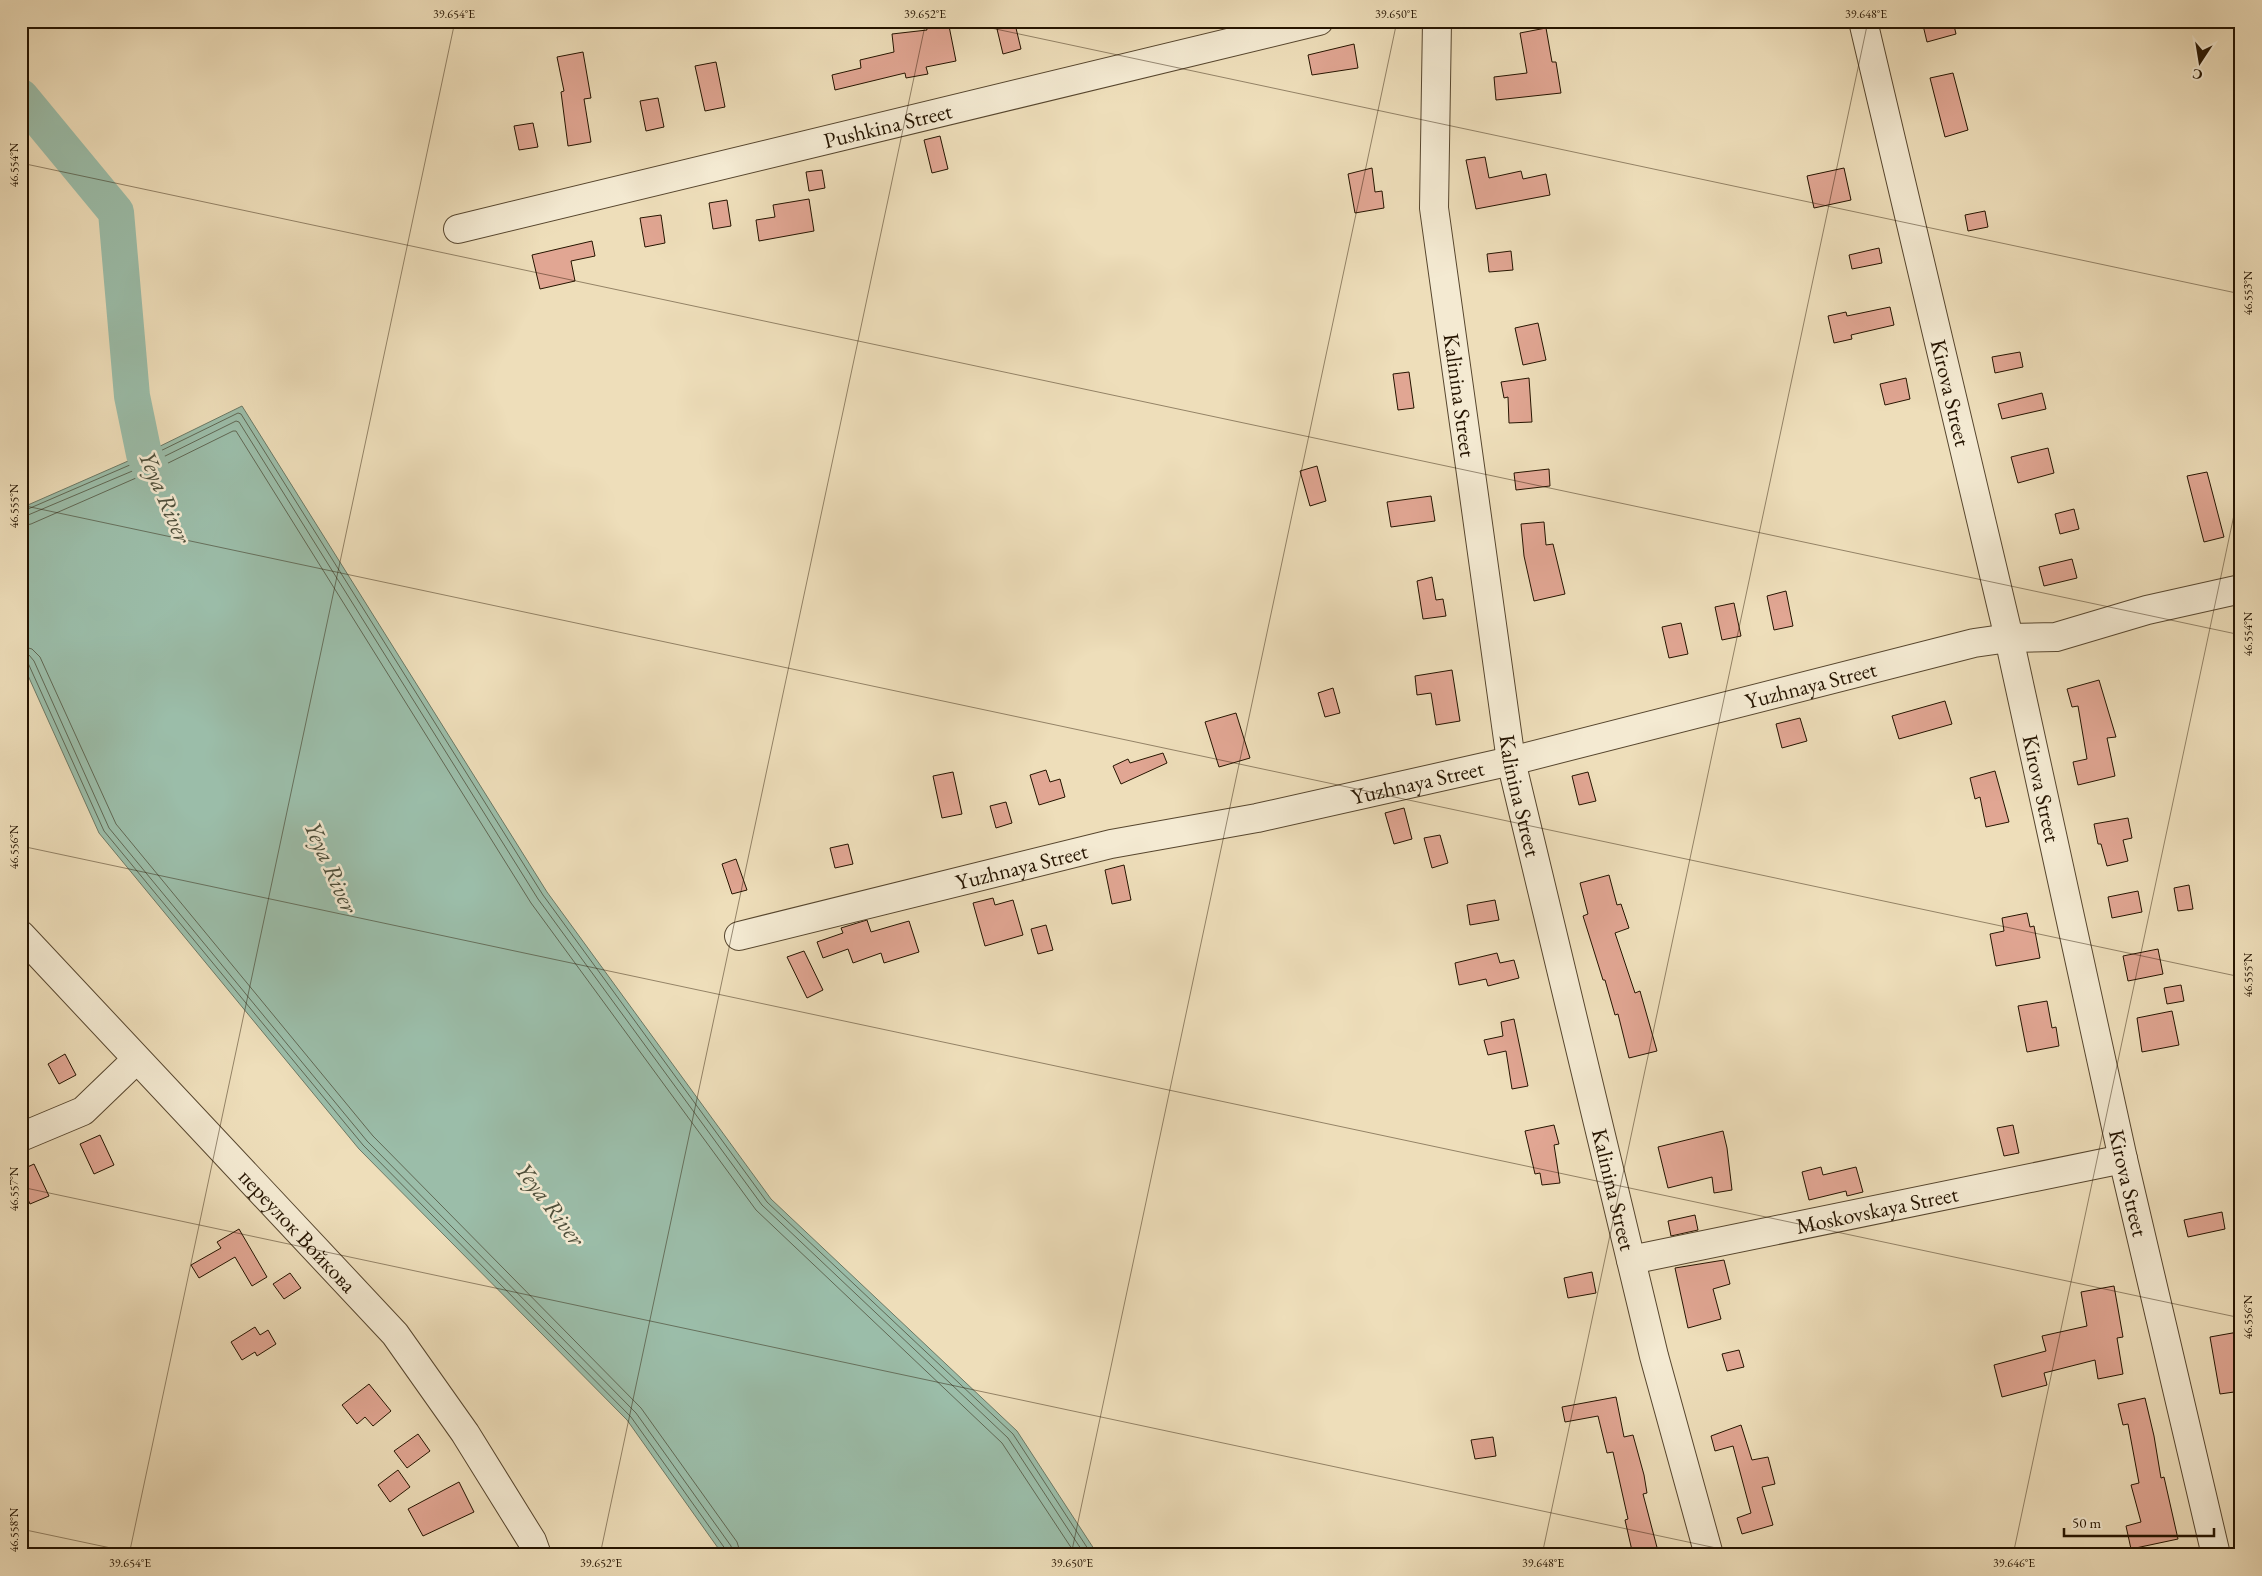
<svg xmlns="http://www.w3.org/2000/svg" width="2262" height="1576" viewBox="0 0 2262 1576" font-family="'EB Garamond',serif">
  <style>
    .water { fill: #9bbda9; stroke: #6c7965 }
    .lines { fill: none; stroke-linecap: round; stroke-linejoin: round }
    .shore { stroke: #606854; stroke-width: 1 }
    .river { stroke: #9bbda9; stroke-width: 36 }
    .building { fill: #e1a693; stroke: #251400 }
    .minor-casing { stroke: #57462e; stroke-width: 30 }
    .minor { stroke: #f4ead2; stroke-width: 28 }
    .ticks { fill: none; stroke: #251400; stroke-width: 1; stroke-opacity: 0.45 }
    .labels { text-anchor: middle; stroke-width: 5; stroke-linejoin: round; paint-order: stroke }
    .street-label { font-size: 22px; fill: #251400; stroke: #f4ead2 }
    .water-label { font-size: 24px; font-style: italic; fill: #4e4f3b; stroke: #f4ead2 }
    .neatline { fill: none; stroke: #251400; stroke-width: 2 }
    .ticks-label { font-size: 12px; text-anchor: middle; fill: #251400 }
  </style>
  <rect width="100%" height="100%" fill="#eedeba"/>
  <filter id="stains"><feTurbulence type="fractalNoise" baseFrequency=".004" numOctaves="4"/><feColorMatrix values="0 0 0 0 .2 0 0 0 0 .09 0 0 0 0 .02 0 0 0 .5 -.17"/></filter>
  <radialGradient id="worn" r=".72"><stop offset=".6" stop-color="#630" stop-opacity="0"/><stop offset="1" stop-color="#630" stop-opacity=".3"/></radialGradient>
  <path class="water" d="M242 406 547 892 771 1199 1017 1431 1098 1555H723L627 1420 359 1149 99 833 21 660V508L144 454Z"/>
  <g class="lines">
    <path class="shore" d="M21 512 146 458 238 413 241 414 543 895 767 1202 1013 1434 1092 1555
      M21 518 149 464 236 421 239 422 538 899 762 1205 1008 1438 1085 1555
      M21 526 31 524 152 471 233 431H236L531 903 756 1210 1002 1443 1076 1555
      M21 646 32 649 40 657 116 824 373 1136 641 1408 737 1542 741 1555
      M21 654 29 655 34 661 109 828 367 1141 636 1413 731 1546 733 1555
      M21 660 28 663 104 831 363 1145 631 1417 726 1550 727 1555"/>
    <path class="river" d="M21 97 116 212 132 396 144 454 165 500"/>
  </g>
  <path class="building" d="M948 21 956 61 926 67 928 74 906 78 905 73 835 90 832 75 861 68 860 60 894 52 892 34 927 30 926 25Z
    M1922 21H1953L1956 34 1927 42Z
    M1015 24 1021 49 1003 54 997 29Z
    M1546 28 1552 62H1556L1561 93 1496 100 1494 77 1527 73 1520 33Z
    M1354 44 1358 68 1312 75 1308 55Z
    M583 52 591 98 584 99 591 142 568 146 561 92 564 91 557 57Z
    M716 62 725 107 705 111 695 66Z
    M1953 73 1968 130 1945 137 1930 78Z
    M658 98 664 127 646 131 640 101Z
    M533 123 538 147 519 150 514 126Z
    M940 136 948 169 932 173 924 140Z
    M1485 157 1489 178 1521 171 1523 179 1546 174 1550 195 1476 209 1466 160Z
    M1372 168 1375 192 1382 191 1384 208 1355 213 1348 174Z
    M1844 168 1851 200 1814 208 1807 176Z
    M822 170 825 188 809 191 806 172Z
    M809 199 814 231 759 241 756 220 775 217 773 205Z
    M727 200 731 226 713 229 709 203Z
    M1985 211 1988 227 1968 231 1965 215Z
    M661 215 665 243 645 247 640 218Z
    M592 241 595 256 571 261 575 281 540 289 532 255Z
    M1879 248 1882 263 1852 269 1849 255Z
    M1511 251 1513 270 1489 272 1487 254Z
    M1890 307 1894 325 1851 335 1852 339 1834 343 1828 316 1846 312 1847 316Z
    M1538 323 1546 360 1523 365 1515 328Z
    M2020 352 2023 367 1995 373 1992 357Z
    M1409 372 1414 408 1398 410 1393 374Z
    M1529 378 1532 422 1509 423 1508 397 1504 398 1501 382Z
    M1906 378 1910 399 1885 405 1880 384Z
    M2042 393 2046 409 2002 419 1998 404Z
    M2048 448 2054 473 2018 483 2011 457Z
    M1317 466 1326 501 1310 506 1300 471Z
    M1549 469 1550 486 1516 490 1514 473Z
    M2207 472 2224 537 2204 542 2187 476Z
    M1431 496 1435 521 1391 527 1387 502Z
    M2074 509 2079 529 2060 534 2055 514Z
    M1544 522 1546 545 1553 544 1565 594 1534 601 1524 556 1521 524Z
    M2072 559 2077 578 2044 586 2039 567Z
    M1432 577 1436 600 1443 599 1446 616 1423 619 1417 581Z
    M1786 591 1793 626 1774 630 1767 596Z
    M1734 603 1741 636 1722 640 1715 607Z
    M1681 623 1688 654 1669 658 1662 627Z
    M1452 670 1460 721 1436 725 1431 693 1417 695 1415 676Z
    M2099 680 2116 737 2107 738 2115 776 2078 785 2073 762 2087 759 2078 706 2072 707 2067 689Z
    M1333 688 1340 713 1325 717 1318 693Z
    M1945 701 1952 724 1899 739 1892 716Z
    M1236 713 1250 758 1219 767 1205 722Z
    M1800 718 1807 741 1782 748 1776 724Z
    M1163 753 1167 763 1121 784 1113 766 1128 759 1130 763Z
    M1046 770 1050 782 1060 779 1065 797 1039 805 1030 775Z
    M1995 771 2009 822 1986 827 1980 797 1975 799 1970 778Z
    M953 772 962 814 942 818 933 776Z
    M1588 772 1596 801 1579 805 1572 776Z
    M1006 802 1012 823 996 828 990 806Z
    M1404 808 1412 839 1394 844 1385 813Z
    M2128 818 2132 838 2123 840 2128 861 2107 866 2101 844H2098L2094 824Z
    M1440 835 1448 863 1432 868 1424 838Z
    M848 844 853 864 835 868 830 848Z
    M736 859 747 890 732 894 722 864Z
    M1124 865 1131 900 1112 904 1105 870Z
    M1609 875 1617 905 1621 904 1629 928 1615 933 1635 993 1640 991 1657 1051 1629 1058 1618 1014 1615 1015 1605 980H1603L1583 916 1588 914 1580 883Z
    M2189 885 2193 909 2178 911 2174 888Z
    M2138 891 2142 912 2112 918 2108 897Z
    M993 898 995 905 1013 900 1023 935 985 946 973 903Z
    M1495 900 1499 920 1470 925 1467 905Z
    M2027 913 2030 927 2034 926 2040 958 1996 966 1990 934 2004 931 2002 918Z
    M867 920 871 932 909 921 919 952 884 963 881 953 853 963 848 949 823 958 817 942 843 933 841 928Z
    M1046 925 1053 950 1038 954 1031 929Z
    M2158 949 2163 974 2128 981 2123 956Z
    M804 951 823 990 807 998 787 957Z
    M1497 953 1500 963 1514 960 1519 978 1488 986 1486 979 1459 985 1455 963Z
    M2181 985 2184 1001 2167 1004 2164 988Z
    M2047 1001 2052 1028 2056 1027 2059 1046 2027 1052 2018 1006Z
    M2172 1011 2179 1045 2142 1052 2137 1018Z
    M1514 1019 1528 1086 1512 1089 1506 1051 1488 1055 1484 1040 1503 1036 1501 1022Z
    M65 1054 76 1075 59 1084 48 1064Z
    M1554 1125 1559 1144 1554 1145 1560 1183 1542 1185 1540 1173 1535 1174 1525 1131Z
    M2013 1125 2019 1153 2004 1156 1997 1128Z
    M1723 1131 1727 1148 1732 1190 1714 1193 1712 1177 1668 1188 1658 1147Z
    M100 1135 114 1165 94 1174 80 1144Z
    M34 1164 49 1196 30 1204 21 1184V1170Z
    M1821 1167 1823 1175 1856 1167 1863 1192 1847 1196 1846 1191 1809 1200 1802 1172Z
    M2222 1212 2225 1229 2188 1237 2184 1220Z
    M1695 1215 1698 1230 1671 1236 1668 1221Z
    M239 1229 267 1277 252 1286 235 1257 199 1278 191 1265 221 1248 217 1242Z
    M1724 1260 1730 1284 1713 1289 1721 1319 1688 1328 1675 1268Z
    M1592 1272 1596 1293 1568 1298 1564 1278Z
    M290 1273 301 1288 284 1299 273 1284Z
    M2114 1286 2123 1337 2117 1338 2123 1374 2098 1379 2095 1360 2044 1373 2047 1385 2002 1397 1994 1365 2046 1351 2042 1336 2087 1326 2081 1292Z
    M255 1327 260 1335 268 1330 276 1344 257 1356 255 1352 242 1360 231 1342Z
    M2238 1332 2241 1346V1391L2220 1394 2210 1337Z
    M1739 1350 1744 1367 1727 1371 1722 1354Z
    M369 1384 391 1411 373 1426 365 1417 357 1424 342 1405Z
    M1616 1397 1624 1437 1633 1435 1644 1475 1647 1493 1643 1494 1659 1555H1633L1625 1520 1628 1519 1613 1452 1607 1453 1598 1416 1565 1422 1562 1407Z
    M2145 1398 2154 1436 2161 1478 2164 1477 2178 1539 2131 1549 2126 1526 2141 1522 2131 1485 2139 1483 2128 1424 2123 1425 2118 1404Z
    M1741 1425 1752 1460 1768 1457 1775 1484 1762 1487 1773 1525 1742 1534 1737 1518 1751 1513 1733 1446 1715 1451 1711 1436Z
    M418 1434 430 1451 407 1468 394 1451Z
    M1493 1437 1496 1456 1475 1459 1471 1440Z
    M398 1470 410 1487 390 1502 378 1485Z
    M459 1482 474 1512 423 1536 408 1509Z"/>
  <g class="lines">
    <g class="minor-casing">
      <g id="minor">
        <path id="s1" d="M1437 21 1434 208 1511 761 1654 1356 1709 1555"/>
        <path id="s2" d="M1863 21 2009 638 2123 1159 2216 1555"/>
        <path id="s3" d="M458 229 1319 21"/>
        <path id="s4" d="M21 935 395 1334 465 1433 532 1541 537 1555"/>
        <path id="s5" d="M739 936 1111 844 1257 818 1511 761 1974 643 2009 638 2056 637 2147 610 2241 589"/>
        <path d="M21 1137 83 1111 136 1060"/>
        <path id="s6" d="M1631 1260 2123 1159"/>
      </g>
    </g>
    <use href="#minor" class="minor"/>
  </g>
  <path class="ticks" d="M958 21 2241 294M21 163 2241 635M21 505 2241 977M21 846 2241 1318M21 1187 1749 1555M21 1529 144 1555M129 1555 455 21M600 1555 926 21M1071 1555 1397 21M1542 1555 1868 21M2013 1555 2241 482"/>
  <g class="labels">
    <g class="street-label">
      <text dy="8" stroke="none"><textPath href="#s3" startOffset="442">Pushkina Street</textPath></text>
      <text dy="8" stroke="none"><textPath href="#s2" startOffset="382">Kirova Street</textPath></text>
      <text dy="8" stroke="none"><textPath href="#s1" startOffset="376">Kalinina Street</textPath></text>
      <text dy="8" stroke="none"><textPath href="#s5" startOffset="1101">Yuzhnaya Street</textPath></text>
      <text dy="8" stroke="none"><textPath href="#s5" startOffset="696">Yuzhnaya Street</textPath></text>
      <text dy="8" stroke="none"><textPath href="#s2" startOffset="788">Kirova Street</textPath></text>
      <text dy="8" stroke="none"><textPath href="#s1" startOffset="781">Kalinina Street</textPath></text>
      <text dy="8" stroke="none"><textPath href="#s5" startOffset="291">Yuzhnaya Street</textPath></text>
      <text dy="8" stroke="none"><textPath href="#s2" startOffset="1192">Kirova Street</textPath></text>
      <text dy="8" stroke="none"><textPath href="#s1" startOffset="1186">Kalinina Street</textPath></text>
      <text dy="8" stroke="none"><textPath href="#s6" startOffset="251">Moskovskaya Street</textPath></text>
      <text dy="8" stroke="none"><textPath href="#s4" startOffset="405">переулок Войкова</textPath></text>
    </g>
    <g class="water-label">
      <text transform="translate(165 497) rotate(67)" y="8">Yeya River</text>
      <text transform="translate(331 867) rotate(66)" y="8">Yeya River</text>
      <text transform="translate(550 1204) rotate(53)" y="8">Yeya River</text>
    </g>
  </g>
  <rect width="2262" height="1576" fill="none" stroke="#eedeba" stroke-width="55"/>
  <g transform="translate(2200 62) rotate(192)" stroke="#f4ead2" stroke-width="4" paint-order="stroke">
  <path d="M0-4L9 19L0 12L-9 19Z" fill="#251400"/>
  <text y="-8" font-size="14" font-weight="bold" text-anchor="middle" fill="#251400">С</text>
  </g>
  <path d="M2064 1528v8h150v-8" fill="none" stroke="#251400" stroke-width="2.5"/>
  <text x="2072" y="1528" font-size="15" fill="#251400" stroke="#f4ead2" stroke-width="4" paint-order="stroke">50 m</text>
  <rect x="28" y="28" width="2206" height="1520" class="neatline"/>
  <g class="ticks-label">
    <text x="454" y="18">39.654°E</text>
    <text x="925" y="18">39.652°E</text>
    <text x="1396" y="18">39.650°E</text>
    <text x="1866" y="18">39.648°E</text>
    <text transform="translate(14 165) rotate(-90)" y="4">46.554°N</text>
    <text transform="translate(2248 293) rotate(-90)" y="4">46.553°N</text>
    <text transform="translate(14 506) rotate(-90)" y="4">46.555°N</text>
    <text transform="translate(2248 634) rotate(-90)" y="4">46.554°N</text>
    <text transform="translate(14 847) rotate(-90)" y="4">46.556°N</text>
    <text transform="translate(2248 975) rotate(-90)" y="4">46.555°N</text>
    <text transform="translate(14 1189) rotate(-90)" y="4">46.557°N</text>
    <text transform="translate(2248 1317) rotate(-90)" y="4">46.556°N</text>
    <text transform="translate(14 1530) rotate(-90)" y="4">46.558°N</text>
    <text x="130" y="1567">39.654°E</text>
    <text x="601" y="1567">39.652°E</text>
    <text x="1072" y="1567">39.650°E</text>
    <text x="1543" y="1567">39.648°E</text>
    <text x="2014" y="1567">39.646°E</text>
  </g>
  <rect width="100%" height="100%" filter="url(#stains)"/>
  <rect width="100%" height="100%" fill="url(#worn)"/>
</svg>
